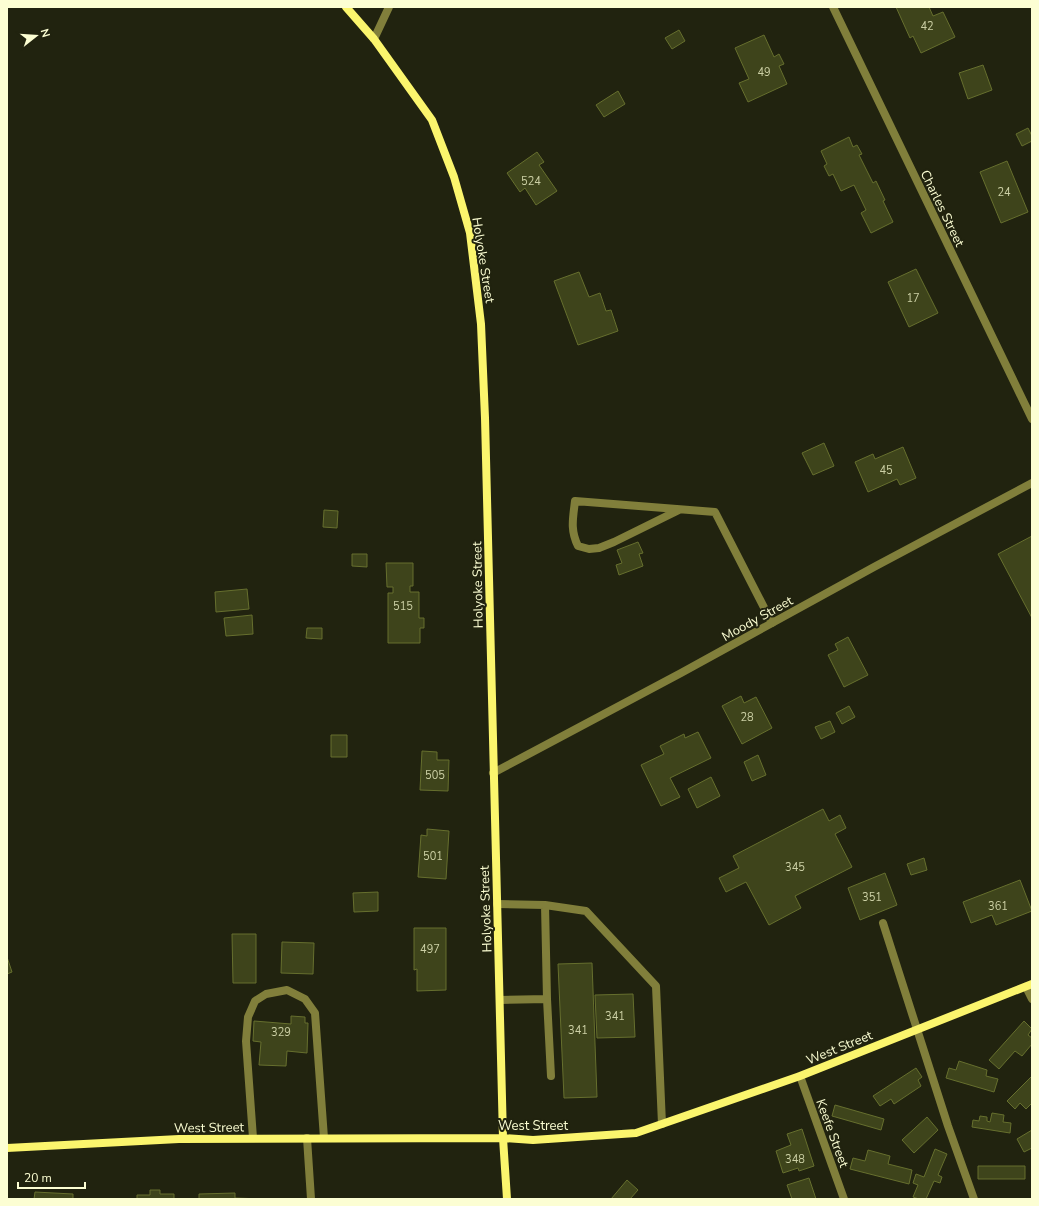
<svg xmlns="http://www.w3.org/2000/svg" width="1039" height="1206" viewBox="0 0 1039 1206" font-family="'Nunito Sans',sans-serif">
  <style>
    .building { fill: #3e441b; stroke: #666f2e }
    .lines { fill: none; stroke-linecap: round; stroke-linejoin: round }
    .lane { stroke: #817f3b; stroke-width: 8 }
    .street { stroke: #817f3b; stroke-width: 8 }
    .secondary { stroke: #fbf56d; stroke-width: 8 }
    .labels { text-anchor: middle; stroke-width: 4; stroke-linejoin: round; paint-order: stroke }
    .number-label { font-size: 11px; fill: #ccd0a5 }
    .street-label { font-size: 13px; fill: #fcfed3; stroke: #21230f }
  </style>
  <rect width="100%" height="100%" fill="#21230f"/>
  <path class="building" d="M896 7H929L933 16 943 12 955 37 921 53 913 36 910 38Z
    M679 30 685 41 672 49 665 38Z
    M764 35 774 57 779 54 784 64 779 66 787 84 748 102 739 83 749 79 735 48Z
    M983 65 992 90 968 99 959 73Z
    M618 91 625 104 604 117 596 105Z
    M1028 128 1032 136V141L1022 146 1016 134Z
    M849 137 853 147 857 145 862 154 859 155 873 183 876 181 885 200 883 201 893 222 871 233 861 213 866 210 854 185 841 191 833 174 829 176 824 166 827 164 821 151Z
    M537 152 544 162 539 165 557 191 536 205 525 188 520 192 507 173Z
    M1007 161 1028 212 1001 223 980 172Z
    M916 269 938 313 909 327 888 282Z
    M579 272 589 297 600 293 606 311 611 310 618 331 578 345 554 281Z
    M824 443 834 466 813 475 802 453Z
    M903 447 916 478 900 485 897 479 868 492 855 462 873 454 875 459Z
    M324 510 338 511 337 528 323 527Z
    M1032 536V618L998 554Z
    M638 542 643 553 639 554 643 566 619 575 616 565 622 563 617 550Z
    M352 554H367V567L352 566Z
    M386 563H413V586H410V592H419V618H424V628H420V643H388V593H393V587H387Z
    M247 589 249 609 216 612 215 592Z
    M252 615 253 634 226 636 224 618Z
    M307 628H322V639L306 638Z
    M848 637 868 675 844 687 828 655 838 650 835 644Z
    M741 696 744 703 756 697 772 728 742 744 722 706Z
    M849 706 855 717 842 724 836 713Z
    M830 721 835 732 821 739 815 727Z
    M698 732 711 758 670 778 680 797 661 806 641 765 664 754 660 746 684 734 685 738Z
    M331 735H347V757H331Z
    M422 751 437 752V760H449L448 791 420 790Z
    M758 755 766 775 752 781 744 762Z
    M711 777 720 796 697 808 688 789Z
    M823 809 829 821 840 815 846 828 835 834 852 867 795 896 801 908 769 925 746 882 726 892 719 878 739 868 733 856Z
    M427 829 449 831 446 879 418 877 421 835 427 836Z
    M924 858 927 870 911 875 907 864Z
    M885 873 897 905 860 920 848 888Z
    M1020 880 1032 911 996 925 992 915 971 923 963 902Z
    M378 892V911L354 912 353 893Z
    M414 928H446V990L417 991V969L414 970Z
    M232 934H256V983H233Z
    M282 942 314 943 313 974 281 973Z
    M7 957 12 972 7 974Z
    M592 963 597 1097 564 1098 558 964Z
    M633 994 635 1037 597 1038 595 995Z
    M291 1016 305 1017V1023H308L307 1053 287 1051 286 1066 259 1065 261 1042 253 1041 254 1021 291 1024Z
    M1024 1021 1032 1029 1028 1035 1032 1038V1044L1022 1056 1015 1051 999 1069 989 1060Z
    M959 1061 987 1070 986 1076 998 1079 994 1092 946 1078 949 1068 956 1070Z
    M916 1068 922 1077 918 1080 921 1086 894 1104 891 1099 880 1106 873 1096Z
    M1032 1076V1103L1026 1109 1020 1103 1015 1109 1007 1101Z
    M835 1105 884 1119 881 1130 832 1116Z
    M992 1113 1004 1115 1003 1122 1011 1123 1010 1133 972 1127 973 1120 979 1121 980 1116 987 1117V1121L990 1122Z
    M927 1117 938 1130 914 1153 902 1140Z
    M802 1129 814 1166 799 1171 798 1168 783 1173 776 1151 791 1145 787 1134Z
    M1032 1130V1148L1024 1152 1017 1139Z
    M935 1149 947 1154 938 1175 942 1177 940 1183 934 1181 926 1199H919L913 1197 918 1185 913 1183 916 1174 924 1177Z
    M868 1150 890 1156 888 1164 912 1170 909 1184 850 1169 853 1158 865 1161Z
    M978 1166H1025V1179H978Z
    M809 1178 816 1199H792L787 1185Z
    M627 1180 638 1190 630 1199H611Z
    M150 1190H160V1194H174V1199H137V1195H150Z
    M35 1192 73 1194V1199H34Z
    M235 1193V1198L263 1199H199V1194Z"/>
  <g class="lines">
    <path class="lane" d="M679 510 614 542 599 548 589 549 578 546C570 530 573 518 575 501L715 512 772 623
      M497 904 545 905 586 911 656 986 662 1124
      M883 923 948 1126 974 1199
      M1026 987 1032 999
      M547 999 551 1076
      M500 1000 547 999 545 905
      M253 1138 246 1041 248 1017 255 1001 266 994 287 990 305 999 315 1013 324 1138
      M307 1138 311 1199"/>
    <path class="street" d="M833 7 1032 419
      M374 39 389 7
      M493 773 681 673 874 567 1032 483
      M800 1076 844 1199"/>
    <path class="secondary" d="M346 7 374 39 432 120 454 177 470 233 481 324 485 418 503 1138 507 1199
      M7 1148 179 1139 503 1138 533 1140 636 1133 800 1076 1032 984"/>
  </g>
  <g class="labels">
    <g class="number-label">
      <text x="927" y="30">42</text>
      <text x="764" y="76">49</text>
      <text x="531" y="185">524</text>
      <text x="1004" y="196">24</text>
      <text x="913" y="302">17</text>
      <text x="886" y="474">45</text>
      <text x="403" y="610">515</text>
      <text x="747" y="721">28</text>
      <text x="435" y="779">505</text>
      <text x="433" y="860">501</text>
      <text x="795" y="871">345</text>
      <text x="872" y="901">351</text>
      <text x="998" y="910">361</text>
      <text x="430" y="953">497</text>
      <text x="615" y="1020">341</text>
      <text x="578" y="1034">341</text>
      <text x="281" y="1036">329</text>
      <text x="795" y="1163">348</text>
    </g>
    <g class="street-label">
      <text transform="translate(943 208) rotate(64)" y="5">Charles Street</text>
      <text transform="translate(484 260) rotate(81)" y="5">Holyoke Street</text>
      <text transform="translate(477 585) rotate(-91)" y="5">Holyoke Street</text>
      <text transform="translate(757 618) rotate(-29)" y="5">Moody Street</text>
      <text transform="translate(485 909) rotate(-92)" y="5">Holyoke Street</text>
      <text transform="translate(839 1047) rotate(-22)" y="5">West Street</text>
      <text x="533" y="1130">West Street</text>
      <text transform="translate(209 1127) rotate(-1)" y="5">West Street</text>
      <text transform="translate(833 1133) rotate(70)" y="5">Keefe Street</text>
    </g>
  </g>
  <rect width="1039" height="1206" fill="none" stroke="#fcfed3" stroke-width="16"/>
  <g transform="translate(36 36) rotate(73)" stroke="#21230f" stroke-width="3" paint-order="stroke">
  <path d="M0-3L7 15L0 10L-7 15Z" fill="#fcfed3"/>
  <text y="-6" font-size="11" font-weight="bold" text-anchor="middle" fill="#fcfed3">N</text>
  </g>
  <path d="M18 1182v6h67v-6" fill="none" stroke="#fcfed3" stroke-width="2"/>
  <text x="24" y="1182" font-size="12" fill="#fcfed3" stroke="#21230f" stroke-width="3" paint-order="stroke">20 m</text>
</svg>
